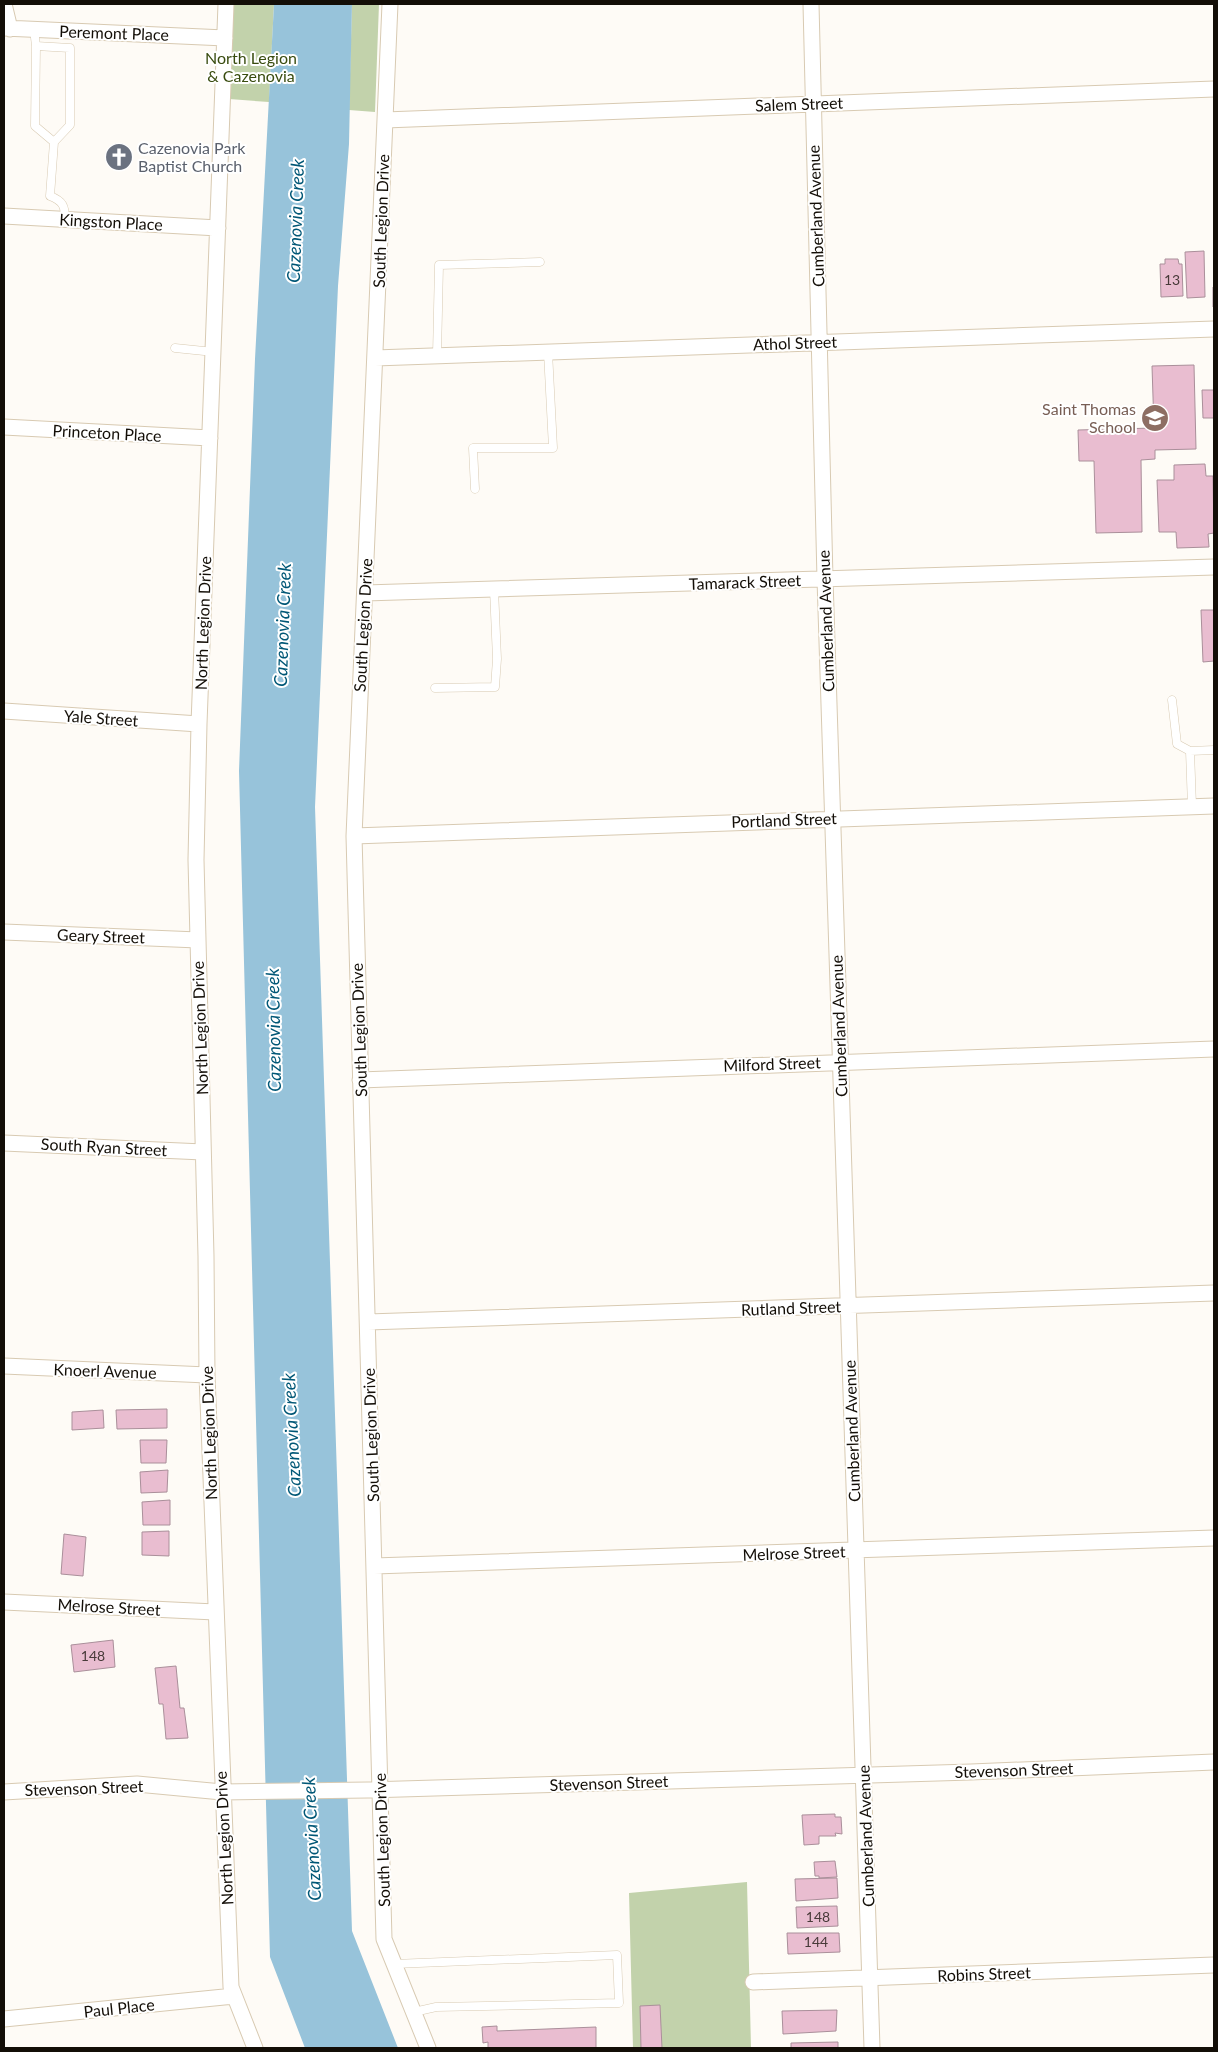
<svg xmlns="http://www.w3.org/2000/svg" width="1218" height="2052" viewBox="0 0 1218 2052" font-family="Lato,sans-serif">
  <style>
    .green { fill: #c2d2ab }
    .water { fill: #97c3da }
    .building { fill: #e9bdd0; stroke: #aa8f9a }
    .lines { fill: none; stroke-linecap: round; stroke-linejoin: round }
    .service-casing { stroke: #d8cab2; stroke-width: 9 }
    .minor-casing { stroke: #d8cab2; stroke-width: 17 }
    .service { stroke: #fff; stroke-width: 8 }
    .minor { stroke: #fff; stroke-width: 15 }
    .labels { text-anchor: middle; stroke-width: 4; stroke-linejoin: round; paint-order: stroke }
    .number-label { font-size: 14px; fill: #483a39 }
    .street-label { font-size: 16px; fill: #130e07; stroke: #fff }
    .park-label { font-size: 16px; fill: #394c0f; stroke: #fff }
    .worship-label { font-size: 16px; fill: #5b616d; stroke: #fff; text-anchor: start }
    .education-label { font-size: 16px; fill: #785e54; stroke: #fff; text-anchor: end }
    .water-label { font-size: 18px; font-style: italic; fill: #005776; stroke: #fff }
  </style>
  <rect width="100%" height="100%" fill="#fefbf6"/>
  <path class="green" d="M234 4H274L269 102 229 99Z
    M352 4H379L375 112 349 110Z
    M747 1882 751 2048H633L629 1893Z"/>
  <path class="water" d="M274 4H352L349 144 338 286 315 807 352 1931 398 2048H305L270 1957 239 771 255 359Z"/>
  <path class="building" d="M1204 251 1205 297 1187 298 1185 252Z
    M1165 259H1178L1179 264H1182L1183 296 1161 297 1160 264H1165Z
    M1213 287H1214V307H1213Z
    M1194 365 1196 449 1155 450V459L1141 460 1142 532 1096 533 1094 461H1079L1078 430 1154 428 1152 366Z
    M1202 390H1214V418H1203Z
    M1205 464 1206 476H1213L1214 533 1208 534 1209 547 1177 548 1176 532H1159L1157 480H1174V465Z
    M1201 610H1214V661L1203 662Z
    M167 1409V1428L117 1429 116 1410Z
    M103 1410 104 1428 72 1430V1412Z
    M140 1440H167L166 1463H141Z
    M168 1470 167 1492 141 1493 140 1472Z
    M170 1500V1525H143L142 1502Z
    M169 1531V1556L142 1555V1532Z
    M64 1534 86 1537 83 1576 61 1574Z
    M113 1640 115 1667 74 1672 71 1645Z
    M176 1666 180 1708H184L188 1738 166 1739 163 1704H159L155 1668Z
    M835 1814V1817H841L842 1834 835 1833 836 1836H819V1844L804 1845 802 1815Z
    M835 1861 837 1877 819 1878V1876H815L814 1862Z
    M837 1878 838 1898 796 1901 795 1879Z
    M837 1906 838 1926 797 1928 796 1907Z
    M787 1933H839L840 1952 788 1954Z
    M660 2005 662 2048H641L640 2006Z
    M837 2010 836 2031 783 2034 782 2011Z
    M497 2026V2031L596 2027V2048H488V2042L483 2043 482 2027Z
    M838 2042V2048H791V2043Z"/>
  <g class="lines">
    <g class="service-casing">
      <path id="service" d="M34 29 36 46 35 126 54 142 50 196C63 201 65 206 65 219
        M36 46 70 48V125L54 142
        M175 348 214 352
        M437 355 439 265 540 262
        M475 489 473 448H553L548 352
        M435 688 495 687 497 659 494 589
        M1172 700 1177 744 1190 751
        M1192 806 1190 751 1214 750
        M394 1964 617 1955 619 2003 436 2007 414 2012"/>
    </g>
    <g class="minor-casing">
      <path id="minor" d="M4 4 10 29
        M226 4 199 724 196 860 206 1256 207 1375 231 1987 255 2048
        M390 4 354 836 384 1939 428 2048
        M811 4 825 579 872 2048
        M4 28 225 38
        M385 120 1214 89
        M4 216 218 228
        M375 358 1214 329
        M4 427 210 438
        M365 593 1214 567
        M4 711 199 724
        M354 836 1214 806
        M4 932 198 940
        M360 1080 1214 1049
        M4 1143 203 1152
        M368 1322 1214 1293
        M4 1366 207 1375
        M374 1566 1214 1538
        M4 1602 215 1612
        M4 1792 137 1784 222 1792 368 1790 971 1772 1214 1762
        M753 1982 1214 1965
        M4 2019 234 1996"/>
    </g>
    <use href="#service" class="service"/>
    <use href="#minor" class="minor"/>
  </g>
  <defs>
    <g id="church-disc" transform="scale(1.4375)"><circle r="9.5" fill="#6b7280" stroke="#fff"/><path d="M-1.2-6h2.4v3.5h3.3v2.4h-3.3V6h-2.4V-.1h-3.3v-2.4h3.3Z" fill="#fff"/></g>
    <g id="school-disc" transform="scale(1.4375)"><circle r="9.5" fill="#8d6e63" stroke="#fff"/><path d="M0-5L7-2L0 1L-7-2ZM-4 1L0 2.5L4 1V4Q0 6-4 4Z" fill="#fff"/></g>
  </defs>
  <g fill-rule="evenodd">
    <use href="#church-disc" x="119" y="157"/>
    <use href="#school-disc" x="1155" y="418"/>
  </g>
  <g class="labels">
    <g class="number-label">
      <text x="1172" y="285">13</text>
      <text x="93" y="1661">148</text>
      <text x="818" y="1922">148</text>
      <text x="816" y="1947">144</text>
    </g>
    <g class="street-label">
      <text transform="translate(114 33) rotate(2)" y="6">Peremont Place</text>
      <text transform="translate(799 104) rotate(-2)" y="6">Salem Street</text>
      <text transform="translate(816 216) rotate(-92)" y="6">Cumberland Avenue</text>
      <text transform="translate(381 221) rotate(-88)" y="6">South Legion Drive</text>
      <text transform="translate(111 222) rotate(3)" y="6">Kingston Place</text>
      <text transform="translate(795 343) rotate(-2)" y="6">Athol Street</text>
      <text transform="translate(107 433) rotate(3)" y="6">Princeton Place</text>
      <text transform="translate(745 582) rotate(-2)" y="6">Tamarack Street</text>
      <text transform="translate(826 621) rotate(-92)" y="6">Cumberland Avenue</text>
      <text transform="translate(203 623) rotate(-88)" y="6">North Legion Drive</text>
      <text transform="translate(363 625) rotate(-87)" y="6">South Legion Drive</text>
      <text transform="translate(101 718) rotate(4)" y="6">Yale Street</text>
      <text transform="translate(784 820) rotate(-2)" y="6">Portland Street</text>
      <text transform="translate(101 936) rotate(2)" y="6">Geary Street</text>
      <text transform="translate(839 1026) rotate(-92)" y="6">Cumberland Avenue</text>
      <text transform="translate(200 1028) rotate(-92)" y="6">North Legion Drive</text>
      <text transform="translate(359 1030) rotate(-92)" y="6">South Legion Drive</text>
      <text transform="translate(772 1064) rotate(-2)" y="6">Milford Street</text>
      <text transform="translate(104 1147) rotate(3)" y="6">South Ryan Street</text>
      <text transform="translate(791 1308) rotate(-2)" y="6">Rutland Street</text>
      <text transform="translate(105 1371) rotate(2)" y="6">Knoerl Avenue</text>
      <text transform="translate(852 1431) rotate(-92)" y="6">Cumberland Avenue</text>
      <text transform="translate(209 1433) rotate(-92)" y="6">North Legion Drive</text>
      <text transform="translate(371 1435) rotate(-92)" y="6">South Legion Drive</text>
      <text transform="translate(794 1553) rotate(-2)" y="6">Melrose Street</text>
      <text transform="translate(109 1607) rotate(3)" y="6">Melrose Street</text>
      <text transform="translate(1014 1770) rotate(-2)" y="6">Stevenson Street</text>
      <text transform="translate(609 1783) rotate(-2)" y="6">Stevenson Street</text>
      <text transform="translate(84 1788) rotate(-2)" y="6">Stevenson Street</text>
      <text transform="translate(866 1836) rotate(-92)" y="6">Cumberland Avenue</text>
      <text transform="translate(224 1838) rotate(-93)" y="6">North Legion Drive</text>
      <text transform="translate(382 1840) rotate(-92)" y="6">South Legion Drive</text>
      <text transform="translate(984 1974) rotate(-2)" y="6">Robins Street</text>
      <text transform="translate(119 2008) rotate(-6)" y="6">Paul Place</text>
    </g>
    <g class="park-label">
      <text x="251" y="64">North Legion<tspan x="251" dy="18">&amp; Cazenovia</tspan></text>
    </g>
    <g class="worship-label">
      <text x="138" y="154">Cazenovia Park<tspan x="138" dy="18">Baptist Church</tspan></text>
    </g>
    <g class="education-label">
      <text x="1136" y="415">Saint Thomas<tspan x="1136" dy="18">School</tspan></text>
    </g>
    <g class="water-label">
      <text transform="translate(296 221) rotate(-88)" y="6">Cazenovia Creek</text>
      <text transform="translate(283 625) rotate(-88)" y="6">Cazenovia Creek</text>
      <text transform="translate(274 1030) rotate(-91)" y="6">Cazenovia Creek</text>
      <text transform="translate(292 1435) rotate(-93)" y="6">Cazenovia Creek</text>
      <text transform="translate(312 1839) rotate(-93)" y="6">Cazenovia Creek</text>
    </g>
  </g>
  <rect width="1218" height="2052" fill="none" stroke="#130e07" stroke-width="10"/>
</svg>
